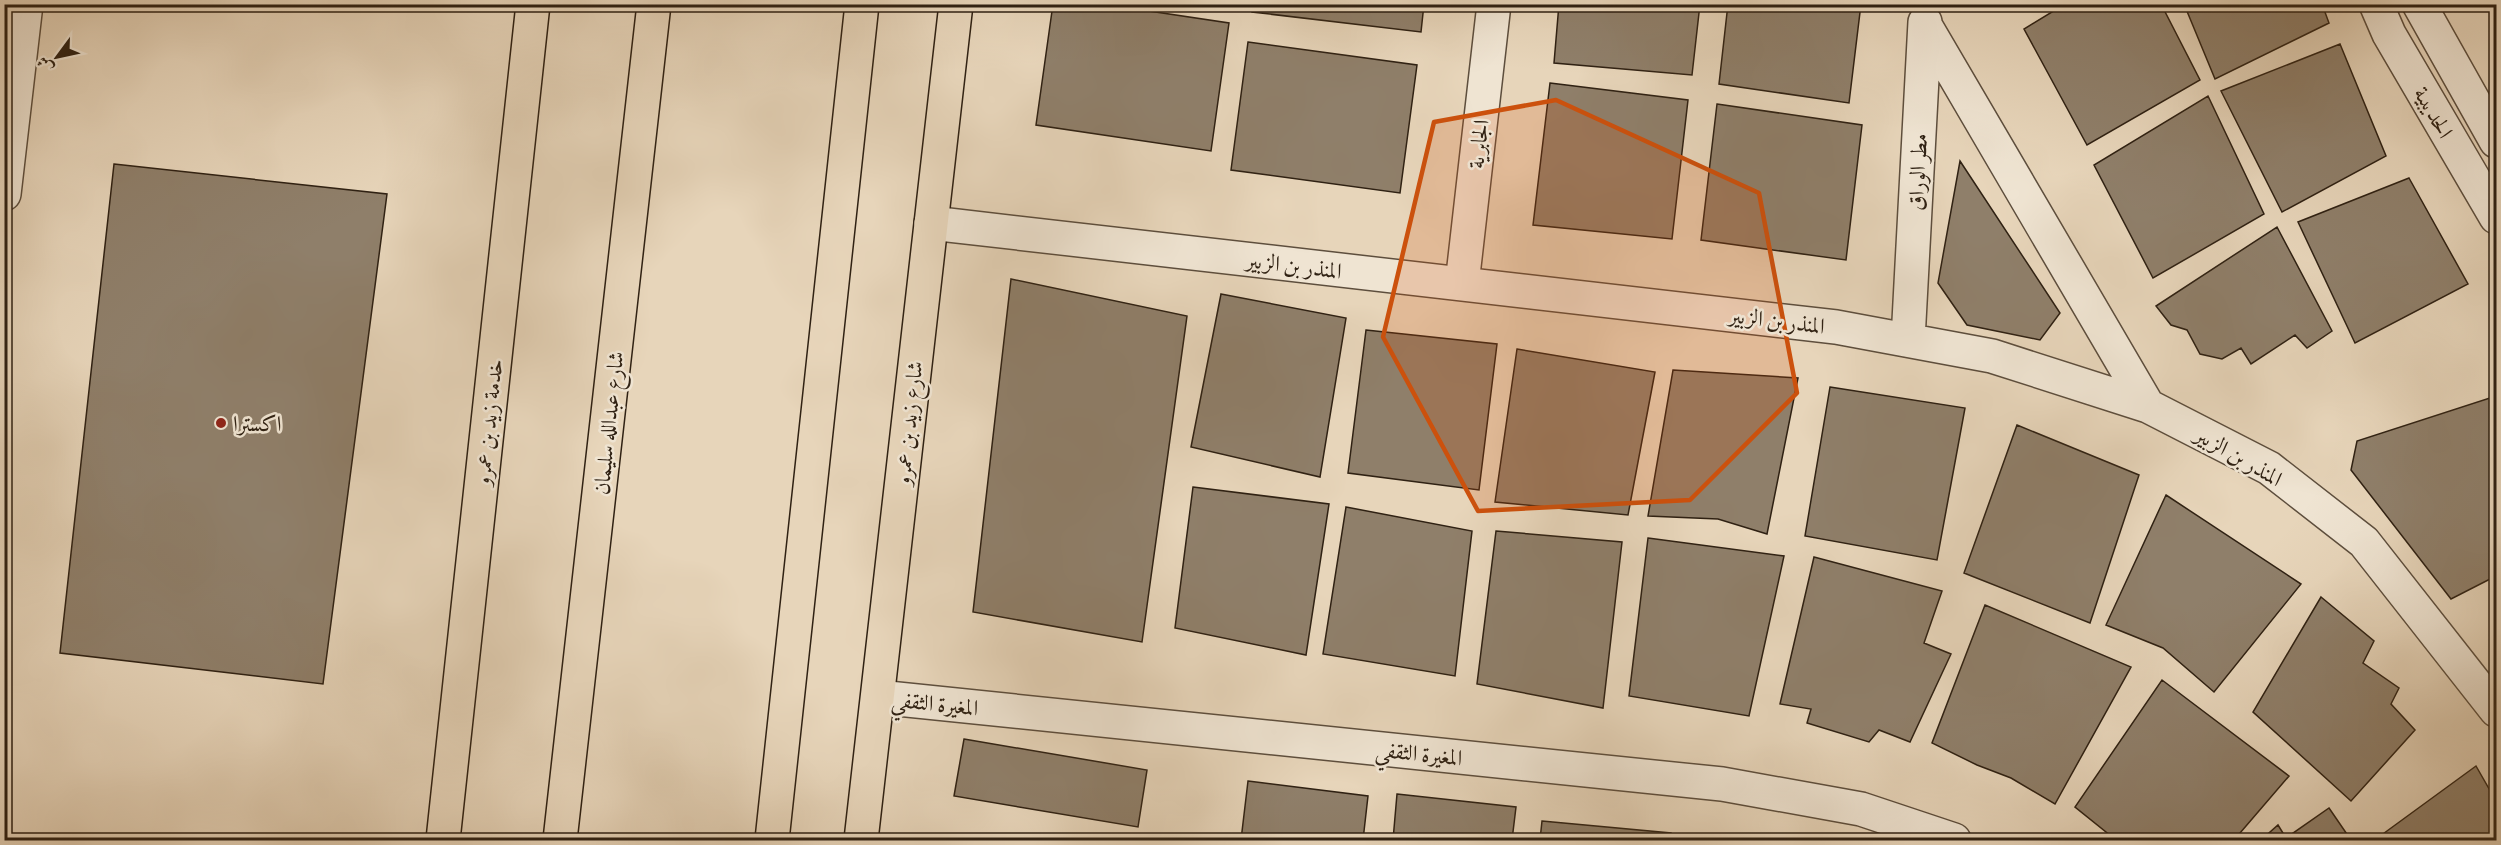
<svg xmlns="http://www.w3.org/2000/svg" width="2501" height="845" viewBox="0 0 2501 845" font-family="'EB Garamond',Amiri,serif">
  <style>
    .building { fill: #8f7f6a; stroke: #2f2113; stroke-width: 1.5 }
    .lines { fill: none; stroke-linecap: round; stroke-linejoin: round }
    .minor-casing { stroke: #5d4e3d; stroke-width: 36 }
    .major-casing { stroke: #2f2113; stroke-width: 36 }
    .minor { stroke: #efe4d2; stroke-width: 33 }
    .major { stroke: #e7d5ba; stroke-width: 33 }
    .marked { fill: #cc510d; fill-opacity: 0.2; stroke: #cc510d; stroke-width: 4.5; stroke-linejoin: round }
    .poi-dot { fill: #8f2418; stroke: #efe4d2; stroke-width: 2 }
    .labels { text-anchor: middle; stroke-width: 5; stroke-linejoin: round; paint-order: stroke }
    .street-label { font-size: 22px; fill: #2f2113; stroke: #efe4d2 }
    .poi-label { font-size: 22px; fill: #2f2113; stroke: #efe4d2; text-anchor: start }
  </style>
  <rect width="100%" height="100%" fill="#e7d5ba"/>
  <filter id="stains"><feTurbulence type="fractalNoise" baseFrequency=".00333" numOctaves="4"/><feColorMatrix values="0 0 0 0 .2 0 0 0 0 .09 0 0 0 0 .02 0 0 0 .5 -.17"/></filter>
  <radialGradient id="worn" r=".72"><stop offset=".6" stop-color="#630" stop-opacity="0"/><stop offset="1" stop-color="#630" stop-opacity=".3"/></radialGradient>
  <path class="building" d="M1053 4H1102L1229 23 1211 151 1036 125Z
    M1252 4H1424L1421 32 1252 12Z
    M1559 4H1700L1692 75 1554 63Z
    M1728 4H1861L1849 103 1719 84Z
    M2065 4H2161L2200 80 2087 145 2024 29Z
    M2184 4H2322L2329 23 2215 79Z
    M1248 42 1417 65 1400 193 1231 170Z
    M2340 44 2386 156 2282 212 2221 91Z
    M1550 83 1688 100 1672 239 1533 225Z
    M2208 96 2264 214 2153 278 2094 165Z
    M1717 104 1862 125 1846 260 1701 240Z
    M1960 161 2060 313 2040 340 1967 325 1938 283Z
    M114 164 387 194 323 684 60 653Z
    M2409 178 2468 284 2355 343 2298 222Z
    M2277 227 2332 331 2307 348 2295 335 2251 364 2241 348 2222 359 2200 354 2187 330 2171 325 2156 306Z
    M1011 279 1187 316 1142 642 973 612Z
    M1221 294 1346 318 1320 477 1191 447Z
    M1366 330 1497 344 1479 490 1348 473Z
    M1517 349 1655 372 1628 515 1495 502Z
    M1673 370 1798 378 1767 534 1718 519 1648 516Z
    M1830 387 1965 408 1937 560 1805 536Z
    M2496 396V576L2451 599 2351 470 2357 441Z
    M2017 425 2139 475 2090 623 1964 573Z
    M1193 487 1329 504 1306 655 1175 628Z
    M2166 495 2301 584 2214 692 2163 648 2106 625Z
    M1346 507 1472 531 1455 676 1323 654Z
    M1496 531 1622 542 1603 708 1477 684Z
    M1648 538 1784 556 1749 716 1629 696Z
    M1814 557 1942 591 1924 643 1951 654 1910 742 1879 730 1869 742 1807 723 1811 709 1780 704Z
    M2321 597 2374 641 2363 663 2399 688 2391 704 2415 730 2351 801 2253 712Z
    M1985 605 2131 667 2055 804 2011 778 1977 765 1932 743Z
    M2162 680 2289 776 2234 840H2116L2075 807Z
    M964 739 1147 770 1138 827 954 796Z
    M2476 766 2496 801V840H2377L2376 839Z
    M1248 781 1368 796 1363 840H1241Z
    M1397 794 1516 807 1512 840H1393Z
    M2329 808 2351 840H2261L2278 825 2286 838Z
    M1542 821 1671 833V840H1540Z
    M1160 835 1197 840H1159Z"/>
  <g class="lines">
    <g class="minor-casing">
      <path id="minor" d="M2376 4 2389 34 2496 217
        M2419 4 2496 141
        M1925 25 2148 406
        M4 194 26 4
        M931 223 1836 327 1992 356 2148 406 2269 468 2364 542 2496 710
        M1462 284 1494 4
        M1908 340 1925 22
        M878 697 1722 784 1861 809 1954 840"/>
    </g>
    <g class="major-casing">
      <path id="major" d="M443 840 533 4
        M560 840 654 4
        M772 840 862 4
        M861 840 956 4"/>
    </g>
    <use href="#minor" class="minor"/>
    <use href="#major" class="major"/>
  </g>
  <path class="marked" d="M1556 100 1759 193 1797 393 1690 500 1478 511 1383 337 1434 122Z"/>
  <circle class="poi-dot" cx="221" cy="423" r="6"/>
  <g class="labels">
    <g class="street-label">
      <text transform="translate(2434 112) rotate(60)" y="8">الحديبية</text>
      <text transform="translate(1478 144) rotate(-83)" y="8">الجابرية</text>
      <text transform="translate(1917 172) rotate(-87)" y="8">مطر الوراق</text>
      <text transform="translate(1294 265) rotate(7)" y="8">المنذر بن الزبير</text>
      <text transform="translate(1777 320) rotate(7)" y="8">المنذر بن الزبير</text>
      <text transform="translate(488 422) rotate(-84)" y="8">خدمة زيد بن عمرو</text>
      <text transform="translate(608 423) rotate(-84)" y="8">شارع عبدالله سليمان</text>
      <text transform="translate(908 423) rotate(-84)" y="8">شارع زيد بن عمرو</text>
      <text transform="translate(2239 456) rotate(30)" y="8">المنذر بن الزبير</text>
      <text transform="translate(935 703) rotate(6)" y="8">المغيرة الثقفي</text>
      <text transform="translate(1419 753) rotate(6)" y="8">المغيرة الثقفي</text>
    </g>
    <g class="poi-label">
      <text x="233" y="431">اكسترا</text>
    </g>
  </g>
  <rect width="2501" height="845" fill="none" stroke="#e7d5ba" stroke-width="24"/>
  <rect x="6" y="6" width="2489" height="833" fill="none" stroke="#2f2113" stroke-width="3"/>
  <rect x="12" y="12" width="2477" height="821" fill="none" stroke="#2f2113" stroke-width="1.5"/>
  <g transform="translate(57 57) rotate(237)" stroke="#efe4d2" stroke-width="4.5" paint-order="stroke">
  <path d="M0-4.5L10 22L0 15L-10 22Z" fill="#2f2113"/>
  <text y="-9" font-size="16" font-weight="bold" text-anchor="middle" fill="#2f2113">ش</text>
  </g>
  <rect width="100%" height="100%" filter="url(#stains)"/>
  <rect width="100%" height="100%" fill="url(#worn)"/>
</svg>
